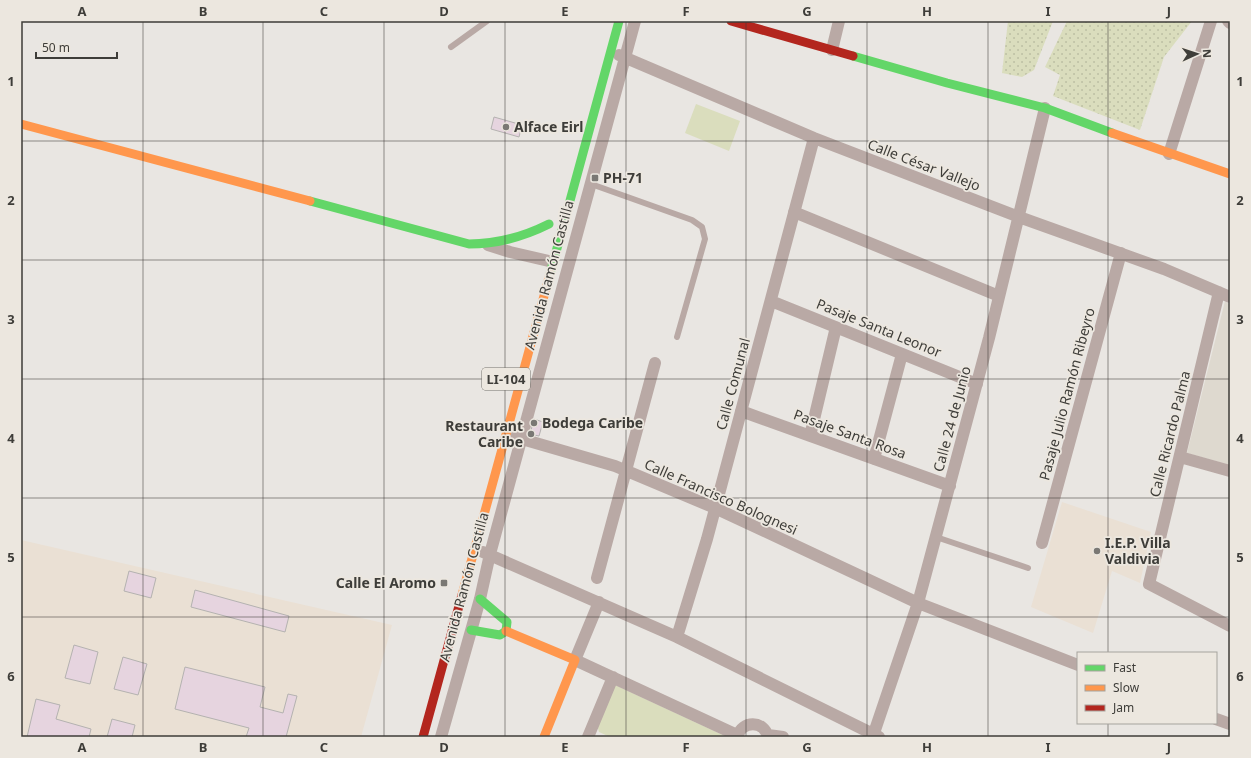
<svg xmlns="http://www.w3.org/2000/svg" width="1251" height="758" viewBox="0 0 1251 758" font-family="'Noto Sans',sans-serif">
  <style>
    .built { fill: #ded9cf }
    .education { fill: #eae0d4 }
    .grass { fill: url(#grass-dots) }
    .green { fill: #daddbd }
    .building { fill: #e6d4df; stroke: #b4b2b0 }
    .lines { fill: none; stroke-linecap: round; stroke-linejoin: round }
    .lane { stroke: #b9a9a5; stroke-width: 6 }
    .street { stroke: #b9a9a5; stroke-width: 12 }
    .fast { stroke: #63d668; stroke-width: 9 }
    .slow { stroke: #ff974d; stroke-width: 9 }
    .jam { stroke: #b3261e; stroke-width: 9 }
    .grid { fill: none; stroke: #3e3d39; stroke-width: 1; stroke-opacity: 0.55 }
    .poi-dot { fill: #7a7874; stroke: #ece7df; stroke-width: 1.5 }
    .labels { text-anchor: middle; stroke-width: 3.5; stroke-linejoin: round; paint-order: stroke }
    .shield { fill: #ece7df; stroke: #72706b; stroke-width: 1 }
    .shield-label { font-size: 13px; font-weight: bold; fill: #3e3d39 }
    .poi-label { font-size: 14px; font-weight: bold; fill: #3e3d39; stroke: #ece7df; text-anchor: start }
    .street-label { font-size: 14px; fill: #3e3d39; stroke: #ece7df }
    .neatline { fill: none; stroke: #3e3d39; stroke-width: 1.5 }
    .grid-label { font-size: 13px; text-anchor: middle; font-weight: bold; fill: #3e3d39 }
  </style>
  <defs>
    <pattern id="grass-dots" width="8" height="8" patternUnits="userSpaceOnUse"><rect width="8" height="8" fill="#daddbd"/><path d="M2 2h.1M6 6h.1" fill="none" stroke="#bcbfa3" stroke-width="1.8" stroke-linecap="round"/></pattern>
  </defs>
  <rect width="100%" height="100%" fill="#e9e6e2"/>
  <path class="built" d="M1225 301 1230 305V465L1187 453Z"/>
  <path class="education" d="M1062 502 1151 532 1140 583 1112 571 1093 633 1031 607Z
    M21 540 392 625 361 737H21Z"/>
  <path class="grass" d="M1008 21H1053L1034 70 1022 77 1002 73Z
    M1067 21H1192L1164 57 1140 130 1053 96 1060 75 1045 67Z"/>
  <path class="green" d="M696 104 740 121 729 151 685 133Z
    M615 685 725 736 726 737H610L599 732 597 725Z"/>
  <path class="building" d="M494 117 522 125 519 137 491 129Z
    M534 419 543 422 539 436 530 434Z
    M129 571 156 578 151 598 124 591Z
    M195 590 289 616 285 632 191 607Z
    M74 645 98 652 90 684 65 678Z
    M123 657 147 664 138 695 114 689Z
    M185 667 265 687 260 707 283 713 288 694 297 696 286 737H246L249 728 175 709Z
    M36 699 60 705 56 719 91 729 89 737H27Z
    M112 719 135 725 132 737H107Z"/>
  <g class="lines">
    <path class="lane" d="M451 47 487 21
      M591 184 692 220 702 227 705 239 677 337
      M936 537 1028 568"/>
    <path class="street" d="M1228 21 1230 23
      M832 50 839 21
      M619 55 814 138 1019 217 1164 269 1230 297
      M1169 154 1211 21
      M794 212 999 296
      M488 245 510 252 553 262
      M1219 292 1149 584 1230 626
      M771 301 977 384
      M741 411 950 486
      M810 436 836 327
      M515 437 615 466 715 508 918 603 1078 665
      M1180 457 1230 471
      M874 459 902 354
      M1042 543 1121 253
      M483 552 677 637 879 737
      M597 578 655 363
      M599 602 575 660 737 735
      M677 637 707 539 814 138
      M1216 719 1230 724
      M874 733 918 603 989 338 1045 108
      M768 735 783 737
      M441 737 480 599 490 554 635 21
      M588 737 613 677
      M737 737C742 720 764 720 768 737"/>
    <path class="fast" d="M853 56 947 83 1045 108 1112 133
      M310 201 469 244C498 244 523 237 549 224
      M550 274 619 21
      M471 630 500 635 506 631 507 622 480 599"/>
    <path class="slow" d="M21 124 310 201
      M1112 133 1230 174
      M462 595 550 274
      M506 631 575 660 544 737"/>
    <path class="jam" d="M731 21 853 56
      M423 737 462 595"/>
  </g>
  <path class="grid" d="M143 21V737M263 21V737M384 21V737M505 21V737M626 21V737M746 21V737M867 21V737M988 21V737M1108 21V653M21 141H1230M21 260H1230M21 379H1230M21 498H1230M21 617H1230M1108 723V737"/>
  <g class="poi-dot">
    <circle cx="506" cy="127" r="4"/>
    <rect x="591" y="174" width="8" height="8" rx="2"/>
    <circle cx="534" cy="423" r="4"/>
    <circle cx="531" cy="434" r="4"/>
    <circle cx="1097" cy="551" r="4"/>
    <rect x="440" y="579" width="8" height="8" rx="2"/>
  </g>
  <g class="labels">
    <rect class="shield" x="482" y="368" width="48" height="22" rx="3"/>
    <g class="shield-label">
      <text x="506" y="384">LI-104</text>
    </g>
    <g class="poi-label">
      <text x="514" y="132">Alface Eirl</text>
      <text x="603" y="183">PH-71</text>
      <text x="542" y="428">Bodega Caribe</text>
      <text x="523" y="431" text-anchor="end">Restaurant<tspan x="523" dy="16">Caribe</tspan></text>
      <text x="1105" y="548">I.E.P. Villa<tspan x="1105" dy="16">Valdivia</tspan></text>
      <text x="436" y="588" text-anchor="end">Calle El Aromo</text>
    </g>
    <g class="street-label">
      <text transform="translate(924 165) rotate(21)" y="5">Calle César Vallejo</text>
      <text transform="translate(549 275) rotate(-75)" y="5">Avenida Ramón Castilla</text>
      <text transform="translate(879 328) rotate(22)" y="5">Pasaje Santa Leonor</text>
      <text transform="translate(733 384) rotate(-75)" y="5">Calle Comunal</text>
      <text transform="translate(1067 394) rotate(-75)" y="5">Pasaje Julio Ramón Ribeyro</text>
      <text transform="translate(952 419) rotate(-75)" y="5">Calle 24 de Junio</text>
      <text transform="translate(850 434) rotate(20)" y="5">Pasaje Santa Rosa</text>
      <text transform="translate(1170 434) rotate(-76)" y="5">Calle Ricardo Palma</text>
      <text transform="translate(721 497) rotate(24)" y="5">Calle Francisco Bolognesi</text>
      <text transform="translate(464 587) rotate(-75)" y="5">Avenida Ramón Castilla</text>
    </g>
  </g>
  <rect width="1251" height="758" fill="none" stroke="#ece7df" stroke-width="44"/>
  <rect x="1077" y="652" width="140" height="72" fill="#ece7df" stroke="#a6a39d"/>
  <rect x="1085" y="665" width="20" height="6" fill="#63d668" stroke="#a6a39d"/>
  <text x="1113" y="672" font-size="12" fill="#3e3d39">Fast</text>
  <rect x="1085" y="685" width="20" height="6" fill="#ff974d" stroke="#a6a39d"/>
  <text x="1113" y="692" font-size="12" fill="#3e3d39">Slow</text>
  <rect x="1085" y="705" width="20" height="6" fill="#b3261e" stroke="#a6a39d"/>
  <text x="1113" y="712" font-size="12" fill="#3e3d39">Jam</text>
  <g transform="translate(1197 54) rotate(87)" stroke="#ece7df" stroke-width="3" paint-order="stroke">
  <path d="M0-3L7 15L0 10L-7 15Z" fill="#3e3d39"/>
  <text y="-6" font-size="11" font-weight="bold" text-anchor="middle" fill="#3e3d39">N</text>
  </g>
  <path d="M36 52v6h81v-6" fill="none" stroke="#3e3d39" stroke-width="2"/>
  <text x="42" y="52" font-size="12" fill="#3e3d39" stroke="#ece7df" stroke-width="3" paint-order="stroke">50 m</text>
  <rect x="22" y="22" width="1207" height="714" class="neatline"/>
  <g class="grid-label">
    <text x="82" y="16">A</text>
    <text x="203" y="16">B</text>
    <text x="324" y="16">C</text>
    <text x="444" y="16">D</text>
    <text x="565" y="16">E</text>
    <text x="686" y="16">F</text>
    <text x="807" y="16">G</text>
    <text x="927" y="16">H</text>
    <text x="1048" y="16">I</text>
    <text x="1169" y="16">J</text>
    <text x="11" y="86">1</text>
    <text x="1240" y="86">1</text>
    <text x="11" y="205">2</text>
    <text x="1240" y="205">2</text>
    <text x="11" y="324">3</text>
    <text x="1240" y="324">3</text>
    <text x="11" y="443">4</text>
    <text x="1240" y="443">4</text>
    <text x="11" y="562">5</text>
    <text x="1240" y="562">5</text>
    <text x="11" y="681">6</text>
    <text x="1240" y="681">6</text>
    <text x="82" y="752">A</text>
    <text x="203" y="752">B</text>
    <text x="324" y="752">C</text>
    <text x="444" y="752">D</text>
    <text x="565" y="752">E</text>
    <text x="686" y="752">F</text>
    <text x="807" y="752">G</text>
    <text x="927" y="752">H</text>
    <text x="1048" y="752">I</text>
    <text x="1169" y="752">J</text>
  </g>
</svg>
